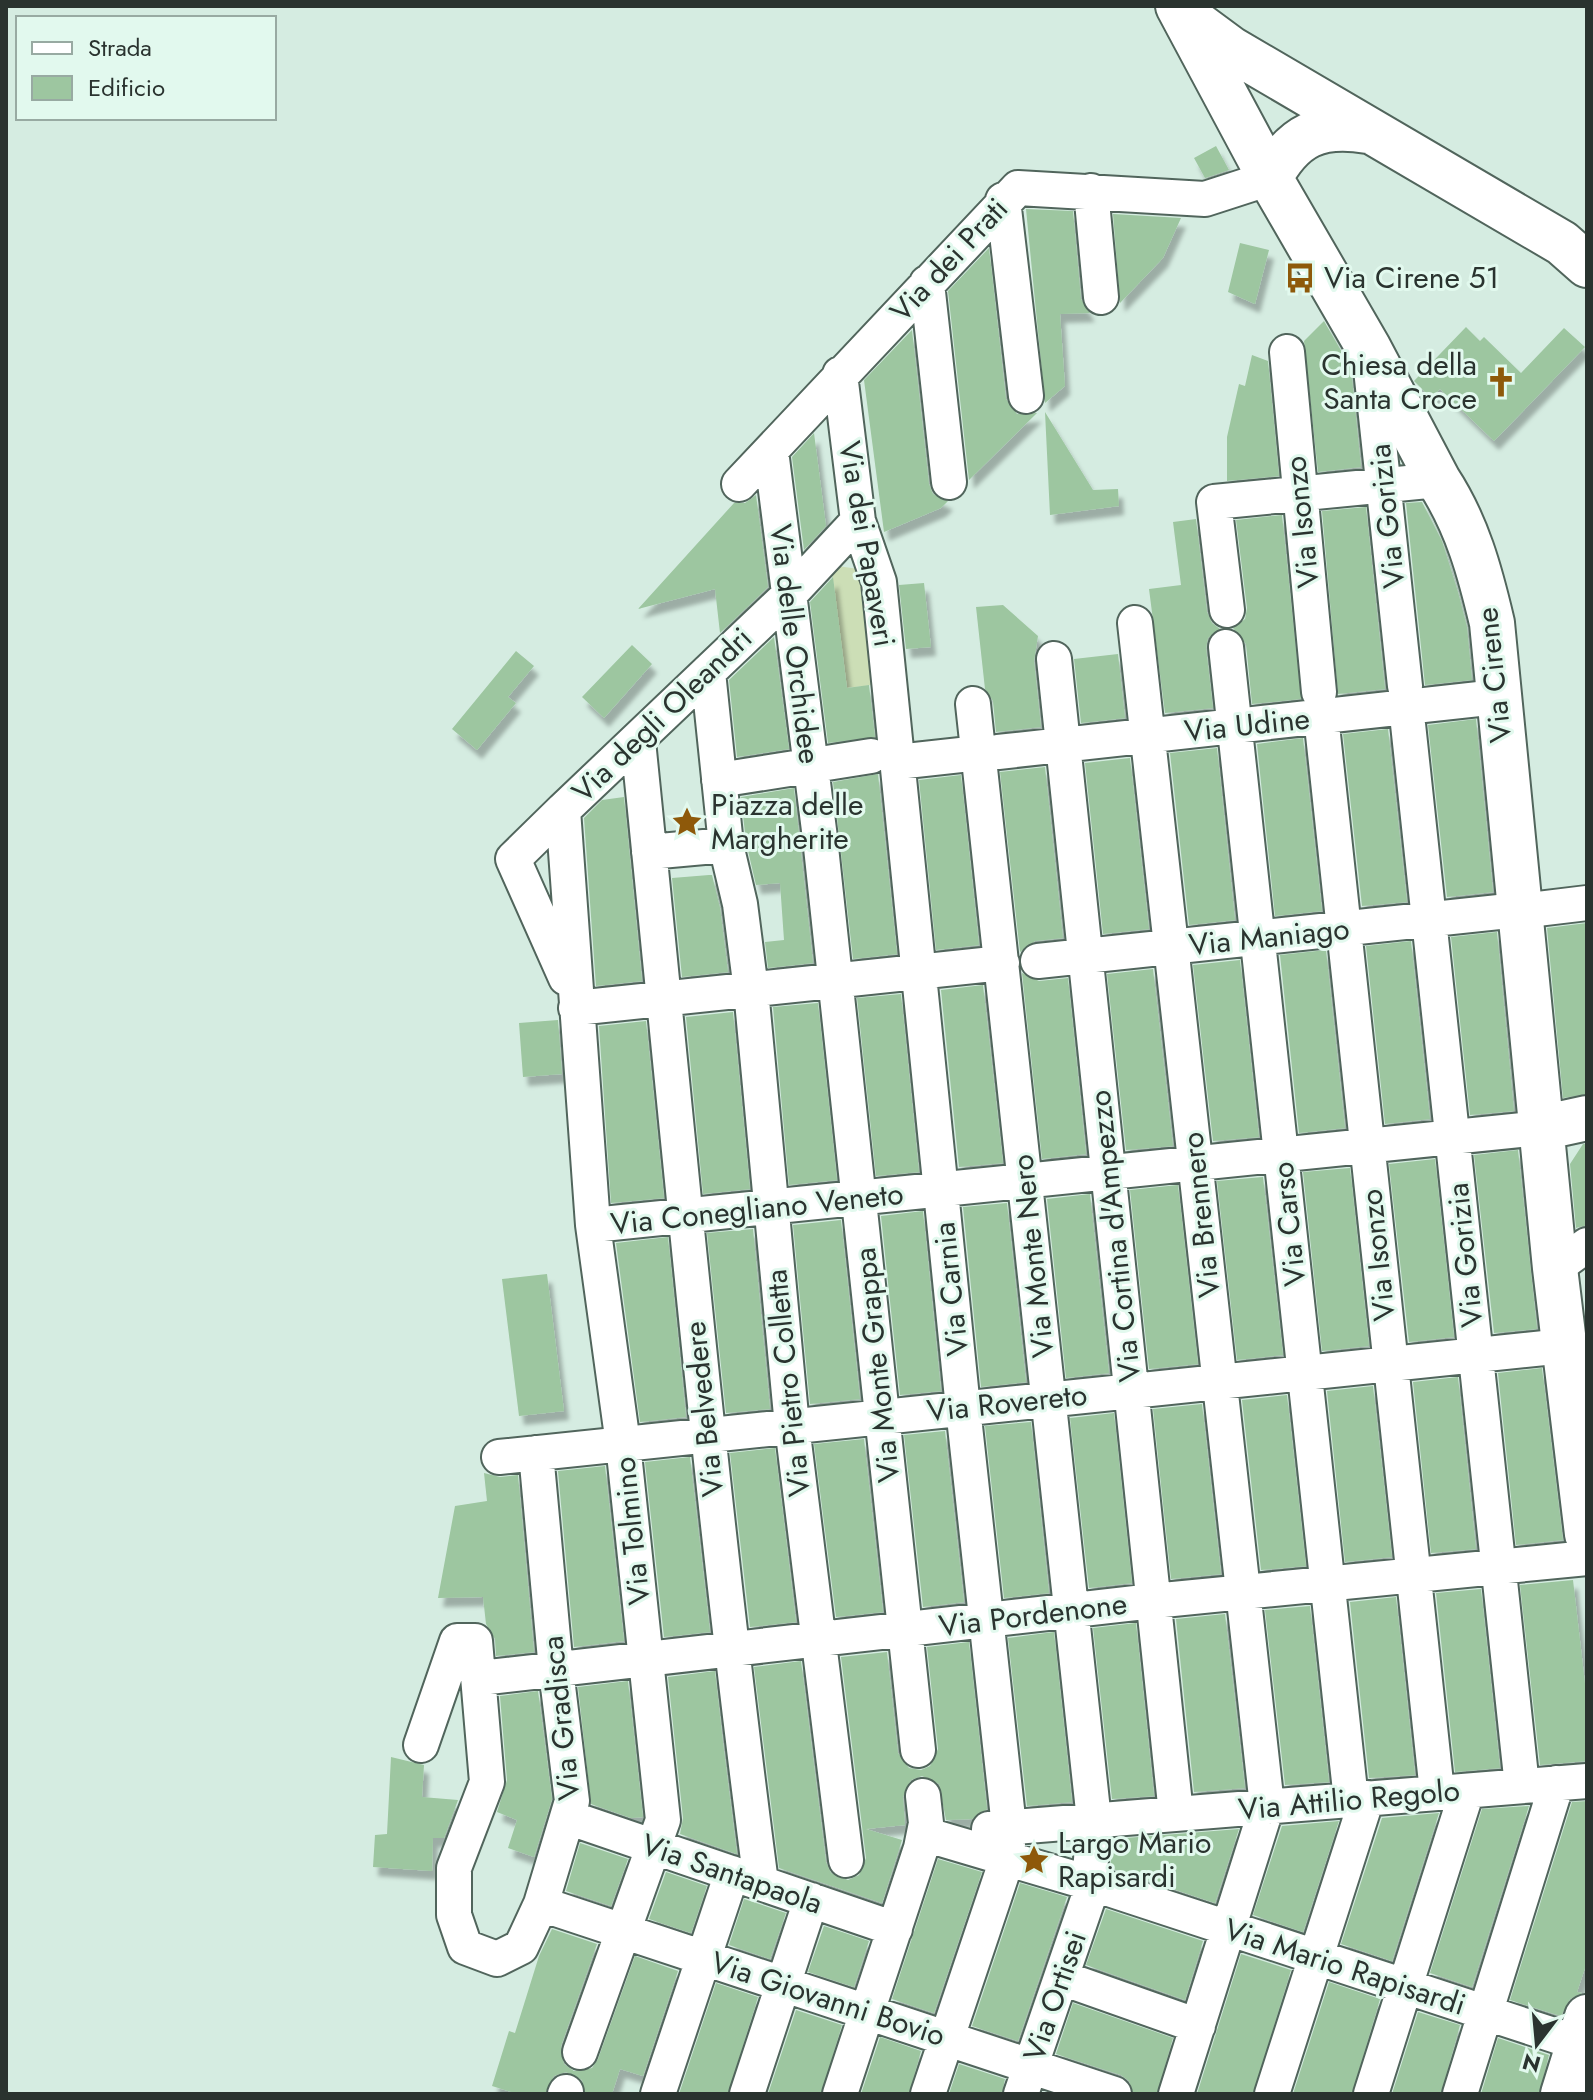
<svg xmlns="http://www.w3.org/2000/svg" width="1593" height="2100" viewBox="0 0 1593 2100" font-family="Jost,sans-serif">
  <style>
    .green { fill: #ccdeb6 }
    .building { fill: #9dc6a0; filter: url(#shadow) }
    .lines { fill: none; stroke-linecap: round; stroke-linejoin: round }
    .minor-casing { stroke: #51655c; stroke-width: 38 }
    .secondary-casing { stroke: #51655c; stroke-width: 48 }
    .minor { stroke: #fff; stroke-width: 34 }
    .secondary { stroke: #fff; stroke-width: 44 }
    .labels { text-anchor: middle; stroke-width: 6; stroke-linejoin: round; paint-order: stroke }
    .street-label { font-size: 30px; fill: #2a332f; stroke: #e2f9ee }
    .poi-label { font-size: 30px; fill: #2a332f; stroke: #e2f9ee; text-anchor: start }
  </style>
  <defs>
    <filter id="shadow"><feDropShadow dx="5" dy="9" stdDeviation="2" flood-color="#0004"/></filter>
  </defs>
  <rect width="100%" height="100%" fill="#d5ece1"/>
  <path class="green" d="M831 565 865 570 880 684 847 688Z"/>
  <path class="building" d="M1216 146 1229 170 1205 178 1194 158Z
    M1026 209 1073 211 1081 299 1090 313 1060 314 1065 386 1045 403Z
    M1113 214 1181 218 1163 258 1120 303Z
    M1240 243 1269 250 1255 304 1228 292Z
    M989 248 1006 399 1017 414 1037 413 969 480 948 291Z
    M1324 321 1351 368 1361 467 1318 472 1304 341Z
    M1466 327 1480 341 1484 337 1521 373 1564 328 1585 347 1494 441 1440 389 1431 398 1414 381Z
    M912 330 929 484 933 494 948 501 941 508 884 532 864 380Z
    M1252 355 1268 361 1279 476 1227 481V437L1239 384 1245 386Z
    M1045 412 1093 490 1118 489 1119 506 1050 515Z
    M814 433 826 526 804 550 792 457Z
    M756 495 768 587 720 633 715 589 638 609 734 503H745Z
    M1422 502 1442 541 1458 592 1467 627 1472 680 1425 685 1406 503Z
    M1366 507 1385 689 1338 694 1322 511Z
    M1282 515 1301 699 1252 704 1246 644 1233 628 1245 619 1247 608 1236 520Z
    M1196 519 1207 612 1212 623 1220 629 1208 638 1206 648 1213 708 1165 713 1149 589 1181 585 1173 522Z
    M833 577 847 688 869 685 875 737 828 743 810 602Z
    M924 583 931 647 906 649 899 585Z
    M1003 605 1038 636 1034 661 1041 727 996 732 993 701 985 689 976 607Z
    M774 637 789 749 737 757 729 680Z
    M632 645 652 664 604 718 582 697Z
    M516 651 534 666 508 697 516 703 477 750 452 729Z
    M1118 654 1125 718 1081 723 1074 659Z
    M1476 719 1493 892 1447 897 1428 725Z
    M1388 729 1407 902 1362 906 1343 734Z
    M1303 738 1322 911 1275 916 1257 744Z
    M1217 748 1235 920 1189 925 1170 753Z
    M1130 758 1149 929 1103 934 1085 763Z
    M1045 767 1063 938 1035 941 1020 952 1000 772Z
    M878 774 897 954 853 959 833 782Z
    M961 775 979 945 936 950 919 780Z
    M794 788 813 963 768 968 765 942 784 940 780 883 756 885 746 842 741 797Z
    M624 797 642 981 596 986 584 818 602 800Z
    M709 875H712L720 908 728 972 682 977 672 878Z
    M1587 923V1094L1563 1098 1547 928Z
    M1497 932 1514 1111 1470 1115 1451 937Z
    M1411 941 1430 1119 1385 1124 1366 946Z
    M1326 950 1345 1128 1299 1133 1280 955Z
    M1240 960 1259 1137 1213 1141 1193 965Z
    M1153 969 1173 1146 1126 1150 1107 974Z
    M1022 973 1039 981 1068 978 1086 1154 1042 1159Z
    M983 985 1003 1163 959 1167 941 990Z
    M901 994 919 1172 876 1176 857 998Z
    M818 1003 837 1180 789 1185 773 1007Z
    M733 1012 750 1189 703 1194 686 1017Z
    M558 1020 562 1074 523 1077 519 1023Z
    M646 1021 664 1198 611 1203 599 1026Z
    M1583 1144H1587V1225L1576 1228 1570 1164Z
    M1518 1150 1537 1329 1494 1333 1474 1155Z
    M1435 1159 1454 1337 1409 1342 1389 1164Z
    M1350 1168 1369 1346 1322 1351 1303 1172Z
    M1263 1177 1283 1355 1237 1360 1217 1181Z
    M1178 1185 1198 1364 1149 1369 1130 1190Z
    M1090 1194 1109 1373 1066 1378 1047 1199Z
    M1007 1203 1026 1382 981 1387 963 1207Z
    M923 1211 941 1391 900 1395 881 1216Z
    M841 1220 860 1399 810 1404 793 1225Z
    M753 1229 770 1409 726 1413 707 1233Z
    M668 1237 686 1417 640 1422 616 1243Z
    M547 1274 564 1411 519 1416 502 1279Z
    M1542 1368 1563 1540 1516 1545 1498 1373Z
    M1458 1377 1476 1549 1431 1553 1413 1382Z
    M1373 1386 1392 1557 1345 1562 1327 1391Z
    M1287 1395 1306 1566 1261 1570 1242 1400Z
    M1202 1404 1221 1574 1171 1579 1153 1409Z
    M1114 1413 1132 1583 1089 1588 1070 1418Z
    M1031 1422 1049 1593 1004 1598 985 1426Z
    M945 1431 964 1602 923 1607 904 1435Z
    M864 1439 883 1612 836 1617 814 1444Z
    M775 1448 796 1622 750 1627 730 1453Z
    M690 1457 710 1632 664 1637 645 1462Z
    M605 1466 624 1641 574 1647 558 1471Z
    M484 1473 500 1477 518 1475 534 1652 496 1656 495 1639 486 1624 483 1597 438 1598 455 1506 487 1501Z
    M1573 1580 1587 1701V1761L1540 1765 1520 1585Z
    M1481 1589 1500 1768 1455 1772 1436 1593Z
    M1396 1597 1415 1775 1369 1778 1350 1602Z
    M1310 1606 1329 1782 1285 1785 1265 1610Z
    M1225 1614 1245 1788 1194 1792 1176 1619Z
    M1136 1623 1154 1796 1112 1799 1093 1628Z
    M1054 1632 1072 1802 1027 1806 1008 1638Z
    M969 1642 987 1809 972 1819 946 1820 939 1784 922 1776 911 1780 903 1797 905 1825 866 1829 902 1840 882 1903 779 1868 754 1667 801 1661 826 1862 831 1873 848 1880 859 1875 866 1858 841 1657 887 1652 898 1753 909 1768 921 1770 930 1766 938 1749 927 1647Z
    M715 1671 723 1743 737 1854 680 1834 683 1818 668 1677Z
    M628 1681 643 1817 631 1818 591 1804 578 1687Z
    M538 1691 552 1799 534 1857 508 1848 517 1820 497 1812 507 1780 500 1696Z
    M391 1757 424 1765 422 1797 458 1800 444 1838H433L432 1871 373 1867 375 1835 387 1834Z
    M1587 1801V1962L1577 1992 1582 1993 1570 1999 1561 2016 1510 2000 1572 1802Z
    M1529 1806 1472 1987 1430 1973 1482 1809Z
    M1439 1813 1392 1961 1341 1944 1382 1818Z
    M1339 1821 1303 1932 1253 1915 1282 1826Z
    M1239 1829 1215 1903 1110 1868 1113 1839Z
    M580 1843 628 1859 611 1906 566 1891Z
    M938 1859 982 1872 934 2013 892 1999Z
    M666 1872 707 1886 691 1933 649 1919Z
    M1020 1883 1067 1897 1018 2041 972 2026Z
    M744 1899 786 1913 770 1959 729 1945Z
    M1106 1909 1203 1941 1185 2000 1086 1965Z
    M824 1926 869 1941 854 1987 808 1972Z
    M552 1929 597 1944 561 2046 564 2064 574 2071 592 2068 598 2059 635 1956 678 1971 643 2076 620 2069 612 2094H585L582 2080 566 2072 554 2076 545 2094H518L492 2086 509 2031 515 2033 539 1956Z
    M1241 1954 1291 1970 1253 2094H1197Z
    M1329 1982 1380 1999 1352 2094H1293Z
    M716 1983 758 1997 728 2094H679Z
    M1073 2003 1173 2038 1157 2094H1133L1129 2081 1121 2075 1056 2054Z
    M796 2010 842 2025 821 2094H768Z
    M1418 2012 1460 2025 1441 2094H1392Z
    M880 2037 921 2051 909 2094H861Z
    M1498 2038 1549 2055 1539 2094H1481Z
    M959 2064 1005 2079 1002 2094H949Z"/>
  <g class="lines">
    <g class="minor-casing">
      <path id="minor" d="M1091 191 1101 297
        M1003 200 1026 396
        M927 283 949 482
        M1287 352 1319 692
        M1370 360 1405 686
        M840 374 858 521 879 582 963 1408 1009 1827 1007 1859 928 2094
        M771 451 820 838 918 1750
        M739 484 1018 188 1205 199 1270 178
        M1227 610 1214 502 1438 480
        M1135 623 1267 1806 1176 2094
        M1226 647 1351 1800
        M1054 659 1176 1814
        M708 672 726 845 740 904 751 990 792 1426 846 1860
        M973 704 1094 1820 1088 1899 1021 2094
        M1321 716 1437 1792
        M1408 724 1522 1786
        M638 741C677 1122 711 1503 761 1883
        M998 752 1497 697
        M897 762 979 753
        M719 780 871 756
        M563 810 513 859 566 978
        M649 852 726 845
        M1521 911 1587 903
        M1038 961 1499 912
        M576 1008 1002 963
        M593 1225 1541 1128
        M1555 1268 1587 1245
        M499 1457 1564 1346
        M480 1678 1153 1601 1587 1558
        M421 1745 457 1641H475L487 1782 454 1868V1915L465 1947 497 1959 521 1947 541 1904 572 1801 556 1670 536 1453
        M570 1818 895 1929
        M989 1829 1587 1781
        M924 1834 1103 1887 1587 2046
        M541 1904 1114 2094
        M1062 1978 1198 2026
        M580 2052 663 1820 623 1444 593 1225 563 810 789 595 858 521
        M565 2094 566 2092
        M658 2094 732 1873
        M747 2094 811 1900
        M840 2094 921 1848 926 1823 923 1796
        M1272 2094 1367 1798
        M1371 2094 1467 1791
        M1460 2094 1557 1783"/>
    </g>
    <g class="secondary-casing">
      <path id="secondary" d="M1178 6 1270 178 1368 347 1438 480C1467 524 1480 572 1492 623L1555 1268 1587 1534
        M1189 18 1231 49 1562 243 1587 265
        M1270 178C1293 135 1319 123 1368 131
        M1541 1128 1587 1118
        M1563 2094 1587 2017"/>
    </g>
    <use href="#minor" class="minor"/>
    <use href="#secondary" class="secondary"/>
  </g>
  <defs>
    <g id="bus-bare" transform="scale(2.4)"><path d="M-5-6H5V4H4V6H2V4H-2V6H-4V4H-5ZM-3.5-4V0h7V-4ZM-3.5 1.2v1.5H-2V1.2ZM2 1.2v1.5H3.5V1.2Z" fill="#8e590a" stroke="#e2f9ee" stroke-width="2.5" paint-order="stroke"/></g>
    <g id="church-bare" transform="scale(2.4)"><path d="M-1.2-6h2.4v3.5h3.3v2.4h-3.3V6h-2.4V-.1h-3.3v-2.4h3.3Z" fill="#8e590a" stroke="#e2f9ee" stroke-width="2.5" paint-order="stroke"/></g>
    <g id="sight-bare" transform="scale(2.4)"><path d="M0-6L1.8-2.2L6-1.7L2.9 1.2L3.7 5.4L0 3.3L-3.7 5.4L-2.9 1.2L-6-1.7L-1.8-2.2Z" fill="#8e590a" stroke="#e2f9ee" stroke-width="2.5" paint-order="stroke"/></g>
  </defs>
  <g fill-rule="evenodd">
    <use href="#bus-bare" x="1300" y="278"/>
    <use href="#church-bare" x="1501" y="382"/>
    <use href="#sight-bare" x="687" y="822"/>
    <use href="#sight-bare" x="1034" y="1860"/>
  </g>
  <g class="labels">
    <g class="street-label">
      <text transform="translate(949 260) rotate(-47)" y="10">Via dei Prati</text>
      <text transform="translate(1387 516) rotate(-96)" y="10">Via Gorizia</text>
      <text transform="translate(1302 522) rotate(-96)" y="10">Via Isonzo</text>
      <text transform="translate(867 544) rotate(80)" y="10">Via dei Papaveri</text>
      <text transform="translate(795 644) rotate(83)" y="10">Via delle Orchidee</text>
      <text transform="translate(1494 675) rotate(-96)" y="10">Via Cirene</text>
      <text transform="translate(662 715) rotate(-44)" y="10">Via degli Oleandri</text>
      <text transform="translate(1247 725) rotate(-6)" y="10">Via Udine</text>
      <text transform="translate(1269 937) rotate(-6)" y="10">Via Maniago</text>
      <text transform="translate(757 1209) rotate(-6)" y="10">Via Conegliano Veneto</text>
      <text transform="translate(1201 1215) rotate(-96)" y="10">Via Brennero</text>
      <text transform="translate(1289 1224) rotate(-96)" y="10">Via Carso</text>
      <text transform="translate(1115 1236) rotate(-96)" y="10">Via Cortina d'Ampezzo</text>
      <text transform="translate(1378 1255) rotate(-96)" y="10">Via Isonzo</text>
      <text transform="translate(1465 1255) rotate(-96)" y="10">Via Gorizia</text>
      <text transform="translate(1033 1256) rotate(-96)" y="10">Via Monte Nero</text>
      <text transform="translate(951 1289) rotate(-96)" y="10">Via Carnia</text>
      <text transform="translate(877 1365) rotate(-96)" y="10">Via Monte Grappa</text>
      <text transform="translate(788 1383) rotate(-96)" y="10">Via Pietro Colletta</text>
      <text transform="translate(1007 1403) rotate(-6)" y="10">Via Rovereto</text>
      <text transform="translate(704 1409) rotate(-96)" y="10">Via Belvedere</text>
      <text transform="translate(632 1531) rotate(-96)" y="10">Via Tolmino</text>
      <text transform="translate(1033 1615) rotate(-7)" y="10">Via Pordenone</text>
      <text transform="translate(561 1718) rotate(-96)" y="10">Via Gradisca</text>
      <text transform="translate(1349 1800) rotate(-5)" y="10">Via Attilio Regolo</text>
      <text transform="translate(732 1874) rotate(19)" y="10">Via Santapaola</text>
      <text transform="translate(1345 1967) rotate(18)" y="10">Via Mario Rapisardi</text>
      <text transform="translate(1055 1996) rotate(-71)" y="10">Via Ortisei</text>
      <text transform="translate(828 1999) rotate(18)" y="10">Via Giovanni Bovio</text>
    </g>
    <g class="poi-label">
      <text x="1324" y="288">Via Cirene 51</text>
      <text x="1477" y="375" text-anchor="end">Chiesa della<tspan x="1477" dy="34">Santa Croce</tspan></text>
      <text x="711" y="815">Piazza delle<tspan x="711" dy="34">Margherite</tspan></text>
      <text x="1058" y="1853">Largo Mario<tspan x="1058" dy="34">Rapisardi</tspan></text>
    </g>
  </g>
  <rect width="1593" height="2100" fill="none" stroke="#2a332f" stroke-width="16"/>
  <rect x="16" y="16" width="260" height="104" fill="#e2f9ee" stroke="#98aaa2" stroke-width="2"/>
  <rect x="32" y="42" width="40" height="12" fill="#ffffff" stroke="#98aaa2" stroke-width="2"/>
  <text x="88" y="56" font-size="24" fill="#2a332f">Strada</text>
  <rect x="32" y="76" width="40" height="24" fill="#9dc6a0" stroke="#98aaa2" stroke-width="2"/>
  <text x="88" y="96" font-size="24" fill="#2a332f">Edificio</text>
  <g transform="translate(1537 2044) rotate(196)" stroke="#e2f9ee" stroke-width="6" paint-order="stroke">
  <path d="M0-6L14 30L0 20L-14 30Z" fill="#2a332f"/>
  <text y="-12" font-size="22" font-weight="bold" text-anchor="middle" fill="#2a332f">N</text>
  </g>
</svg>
